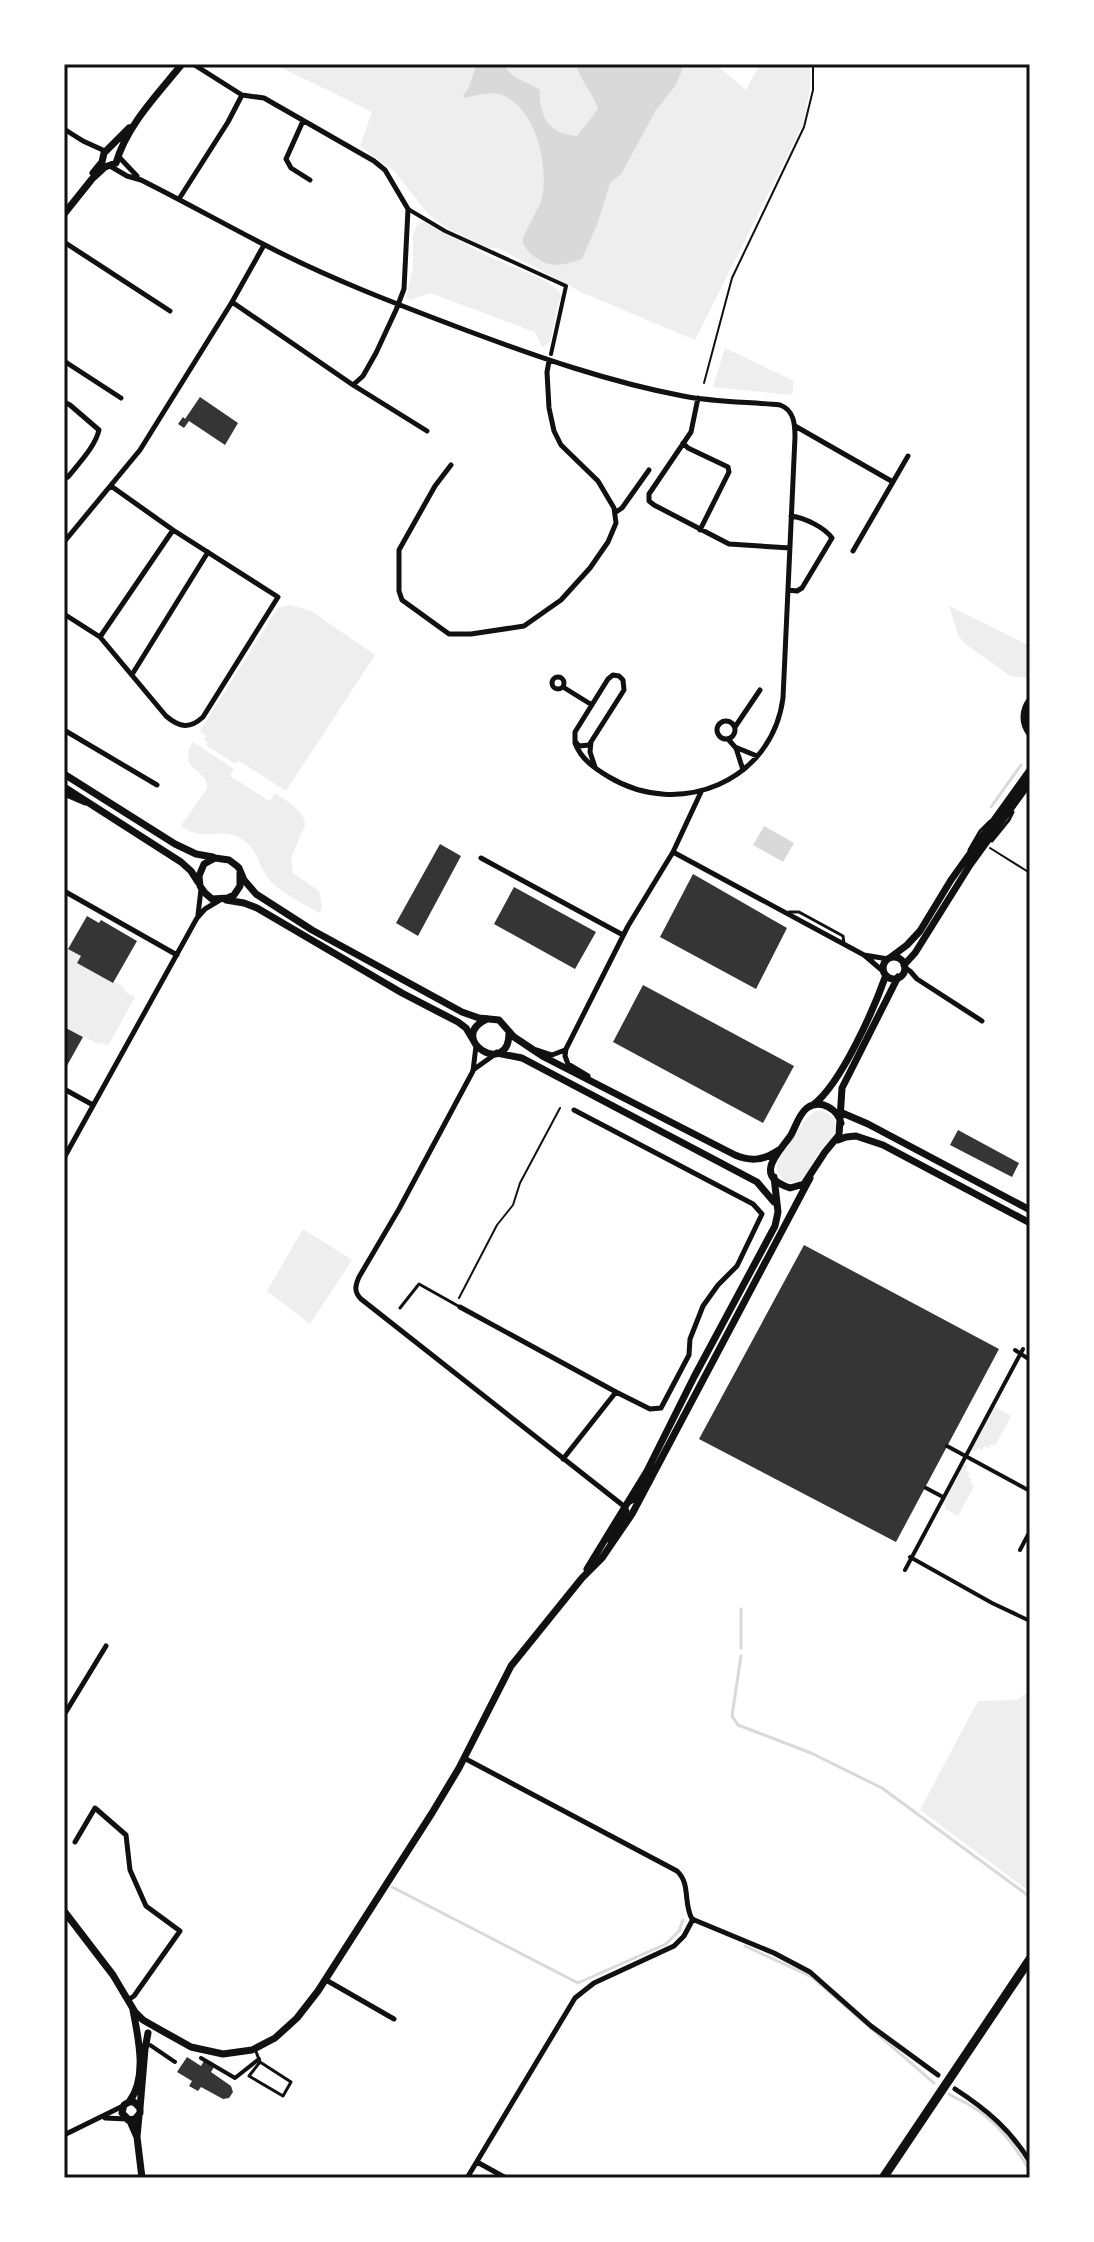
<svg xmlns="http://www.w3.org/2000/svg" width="1094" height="2242" viewBox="0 0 1094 2242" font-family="'Roboto Condensed',sans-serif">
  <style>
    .green { fill: #eee }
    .water { fill: #d9d9d9 }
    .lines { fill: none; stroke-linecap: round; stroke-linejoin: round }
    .stream { stroke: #d9d9d9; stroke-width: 3 }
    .building { fill: #353535 }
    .path { stroke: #111; stroke-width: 2 }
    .service { stroke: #111; stroke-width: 3 }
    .pedestrian { stroke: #111; stroke-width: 4 }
    .minor { stroke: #111; stroke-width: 5 }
    .tertiary { stroke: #111; stroke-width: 7 }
    .primary { stroke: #111; stroke-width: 9 }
    .neatline { fill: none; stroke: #111; stroke-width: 3 }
  </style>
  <rect width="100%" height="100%" fill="#fff"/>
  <path class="green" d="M274 64H715L746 90 760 64H810L811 82 803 124 695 340 583 293 498 248H487L449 229 429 215 394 171 360 146 372 112Z
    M424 222 490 257 546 281 558 290 562 297 558 304 550 342 542 347 535 332 430 293 410 300 406 297 413 267V233L417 225Z
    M725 348 794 381 792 395 713 387Z
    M290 605 311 611 375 655 286 791 239 761 235 764 206 745 208 742 204 740 206 736 200 731 278 608Z
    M949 606 1030 646V678L1010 676 964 643 958 635Z
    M193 742 234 769 230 776 266 799 270 801 275 793C286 801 305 810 305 825L291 858 293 873 319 891 322 907 320 913C306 905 277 891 268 878 258 864 258 848 240 838 219 827 202 842 181 826L207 789C209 776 196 773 189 763L188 750Z
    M64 947 81 956 77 963 113 983 114 981 123 987 125 992 135 997 108 1046 100 1042 99 1044 64 1027Z
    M816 1111C827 1111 839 1117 835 1131 833 1138 824 1145 819 1152 814 1160 809 1174 801 1180 795 1184 789 1182 783 1180L777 1170V1162L806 1119Z
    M303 1229 352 1260 310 1324 267 1291Z
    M994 1406 1011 1416 995 1446 991 1444 989 1448 985 1446 982 1450 978 1448 975 1452 971 1450Z
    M964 1464 968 1466 965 1471 970 1473 968 1477 972 1479 970 1483 974 1486 958 1516 945 1509 946 1506 942 1504Z
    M1028 1692 1030 1693V1892L920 1810 978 1701 1017 1700Z"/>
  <path class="water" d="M477 64H504C510 79 527 81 540 90 539 116 548 134 577 136L598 109C593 92 580 81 576 64H683L681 73 675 86 655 112 621 174 610 183 598 222 582 259C564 265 551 269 535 257 531 254 525 249 523 243 521 236 539 210 542 198 549 166 536 108 502 95 490 91 477 95 465 98L463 95 468 89Z
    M764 826 794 843 783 862 753 845Z"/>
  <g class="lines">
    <path class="stream" d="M991 807 1021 765
      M741 1648V1609
      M741 1656 732 1716 738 1725 811 1753 882 1788 1030 1897
      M392 1887 578 1983 666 1944 679 1931 683 1920
      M745 1946 812 1977 934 2083
      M949 2094C956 2099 964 2101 971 2106 997 2121 1015 2146 1030 2171"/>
  </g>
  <path class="building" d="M200 397 238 423 225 445 189 421 184 428 178 424 183 417 185 419Z
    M440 844 461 856 418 936 396 923Z
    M693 874 787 928 756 989 660 937Z
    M514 887 596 932 575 969 494 924Z
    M87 916 99 923 101 920 137 941 113 983 77 963 81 956 68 949Z
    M643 985 794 1066 763 1123 613 1042Z
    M64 1027 83 1037 64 1071Z
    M958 1130 1019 1163 1012 1177 950 1145Z
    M804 1245 999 1349 896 1542 699 1439Z
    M187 2057 201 2066 204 2061 214 2067 211 2072 231 2086 233 2092 229 2098 223 2099 201 2087 198 2091 189 2086 192 2081 177 2072Z"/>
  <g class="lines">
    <path class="path" d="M704 383 732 278 804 127 813 90V64
      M990 848 1030 873
      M459 1298 497 1225 513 1205 520 1183 560 1108"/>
    <path class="service" d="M992 841 1009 820 1013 812
      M969 850 980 831 990 821
      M789 912H799L843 936 844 944
      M400 1308 419 1284 460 1307
      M255 2049 260 2062 291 2082 283 2096 249 2076 260 2062"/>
    <path class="pedestrian" d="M408 209 445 231 566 286 551 354
      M1015 1350 1030 1360
      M947 1446 1030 1491
      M926 1488 943 1497
      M1020 1550 1030 1531
      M910 1557 992 1603 1030 1621
      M905 1570 1023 1349
      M150 2045 175 2062
      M201 2058 235 2078 259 2059"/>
    <path class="minor" d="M193 64 242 95 264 98 374 161 385 170 408 209 404 289 396 310 376 353 363 376 353 385
      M303 121 286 159 291 168 310 180
      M64 129 83 141 105 151
      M118 156 137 176
      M110 166 127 176 141 180C183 201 224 224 265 245 330 279 399 305 468 331 538 357 609 382 683 396 713 402 749 402 780 405 794 410 795 424 795 437L783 698C772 782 679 819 609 777 594 768 581 759 575 743
      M179 199 228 122 242 95
      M64 242 170 311
      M232 302 353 385 427 431
      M64 361 121 398
      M698 398 691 432 649 494V501L654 505 729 544 790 548
      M64 402 70 405 99 430C95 447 79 463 68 477L64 478
      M795 426 893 482
      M683 443 688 448 728 467 729 472 700 530
      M451 465 435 486 399 550V591L402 600 449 634H471L524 626 561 600 590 568 608 542 616 523 614 508 598 481 561 445 554 431 549 408 547 372 549 361
      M616 512 622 508 649 470
      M64 542 140 450 232 302 264 245
      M853 551 908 456
      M788 590 797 591 802 588 832 538C824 527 805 518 791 516
      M64 614 100 637 166 716C180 728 190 729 203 717L278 597 173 530 111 486
      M100 637 173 530
      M133 673 208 552
      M613 675 619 676 623 680 624 690 589 745 579 746 575 741V732L608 679Z
      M552 683a6 6 0 1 1 12 0a6 6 0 1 1-12 0Z
      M563 687 592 705
      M717 730a9 9 0 1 1 18 0a9 9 0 1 1-18 0Z
      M735 727 760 690
      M64 730 157 785
      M728 739 735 747 757 756
      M591 742 590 752 595 767
      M736 748 743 770
      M64 794 85 803
      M673 852 864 955 884 972
      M481 858 623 935
      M64 891 177 955
      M198 915 201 889
      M864 955 888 959
      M904 967 910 971 917 979 982 1021
      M476 1046 473 1071 399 1209 359 1277C355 1286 354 1292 361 1299L625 1507
      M537 1050 552 1055 565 1050
      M473 1070 494 1055
      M588 1076 568 1064 565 1056 566 1049 628 926 673 852 701 792
      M64 1089 93 1105
      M574 1110 753 1204 762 1214 737 1266 718 1285 703 1306 690 1339 689 1355 661 1408 650 1409 616 1392
      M64 1158 197 918 205 909 220 900
      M460 1307 616 1392 563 1459
      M628 1503 634 1500 644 1483 650 1482 646 1480 652 1469
      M610 1542 627 1511 625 1507
      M64 1715 106 1646
      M464 1758 677 1871C691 1884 683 1903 692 1919L774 1953 810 1972 871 2026 938 2075
      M75 1842 95 1808 126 1835 130 1870 146 1906 180 1931 134 1996 128 2000
      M326 1980 394 2019
      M955 2089C986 2109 1011 2130 1030 2162
      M105 2118 127 2119
      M64 2135 123 2106
      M477 2162 506 2178
      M467 2178 575 1998 594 1983 674 1946 684 1936 693 1919"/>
    <path class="tertiary" d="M93 173 102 162 104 153 129 128
      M64 214 92 179 105 167 116 163C127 125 157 95 182 64
      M1030 700C1022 711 1022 723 1030 734
      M64 774 175 844 196 854 213 857
      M64 787 181 862 191 871 198 882
      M240 872V886L234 895 228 898 212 899 205 893 200 886 199 876 204 864 215 858 229 860 237 866 239 868 244 880 256 894 312 930 462 1012 479 1018 499 1020 514 1037 544 1057 735 1155C752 1162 764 1160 779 1150
      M226 900 244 903 257 908 402 993 458 1022 466 1028 475 1043
      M891 957 907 945 920 931 951 880 1030 770
      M883 968a11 11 0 1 1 22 0a11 11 0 1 1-22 0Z
      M904 965 915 953 970 865 1030 782
      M487 1019C445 1038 509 1079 509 1033
      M497 1053 522 1058 757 1182 774 1202
      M813 1105C841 1084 874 1009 886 975
      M840 1112 868 1124 1030 1210
      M841 1123C838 1110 821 1098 807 1108 799 1114 796 1126 791 1135 779 1153 752 1176 790 1188L804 1184 825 1152 839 1135 842 1088 898 977
      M838 1140 846 1137 856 1136 883 1145 1030 1223
      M587 1569 647 1471 694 1377 775 1226 778 1212 774 1177
      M64 1911 113 1975 135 2012 143 2020 157 2028 191 2047 223 2054 252 2050 275 2038 297 2018 318 1991 432 1813 459 1768 511 1666 582 1578 602 1558 632 1514 810 1178
      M129 2102C148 2077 138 2037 133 2010
      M140 2108 145 2049 148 2033
      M139 2116 137 2137 142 2178
      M128 2120 135 2119 140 2113V2108L134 2102H129L124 2105 122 2113 130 2121 137 2137"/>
    <path class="primary" d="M883 2178 1030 1959"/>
  </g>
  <rect width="1094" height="2242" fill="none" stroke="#ffffff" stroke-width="132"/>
  <rect x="66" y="66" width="962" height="2110" class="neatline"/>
</svg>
